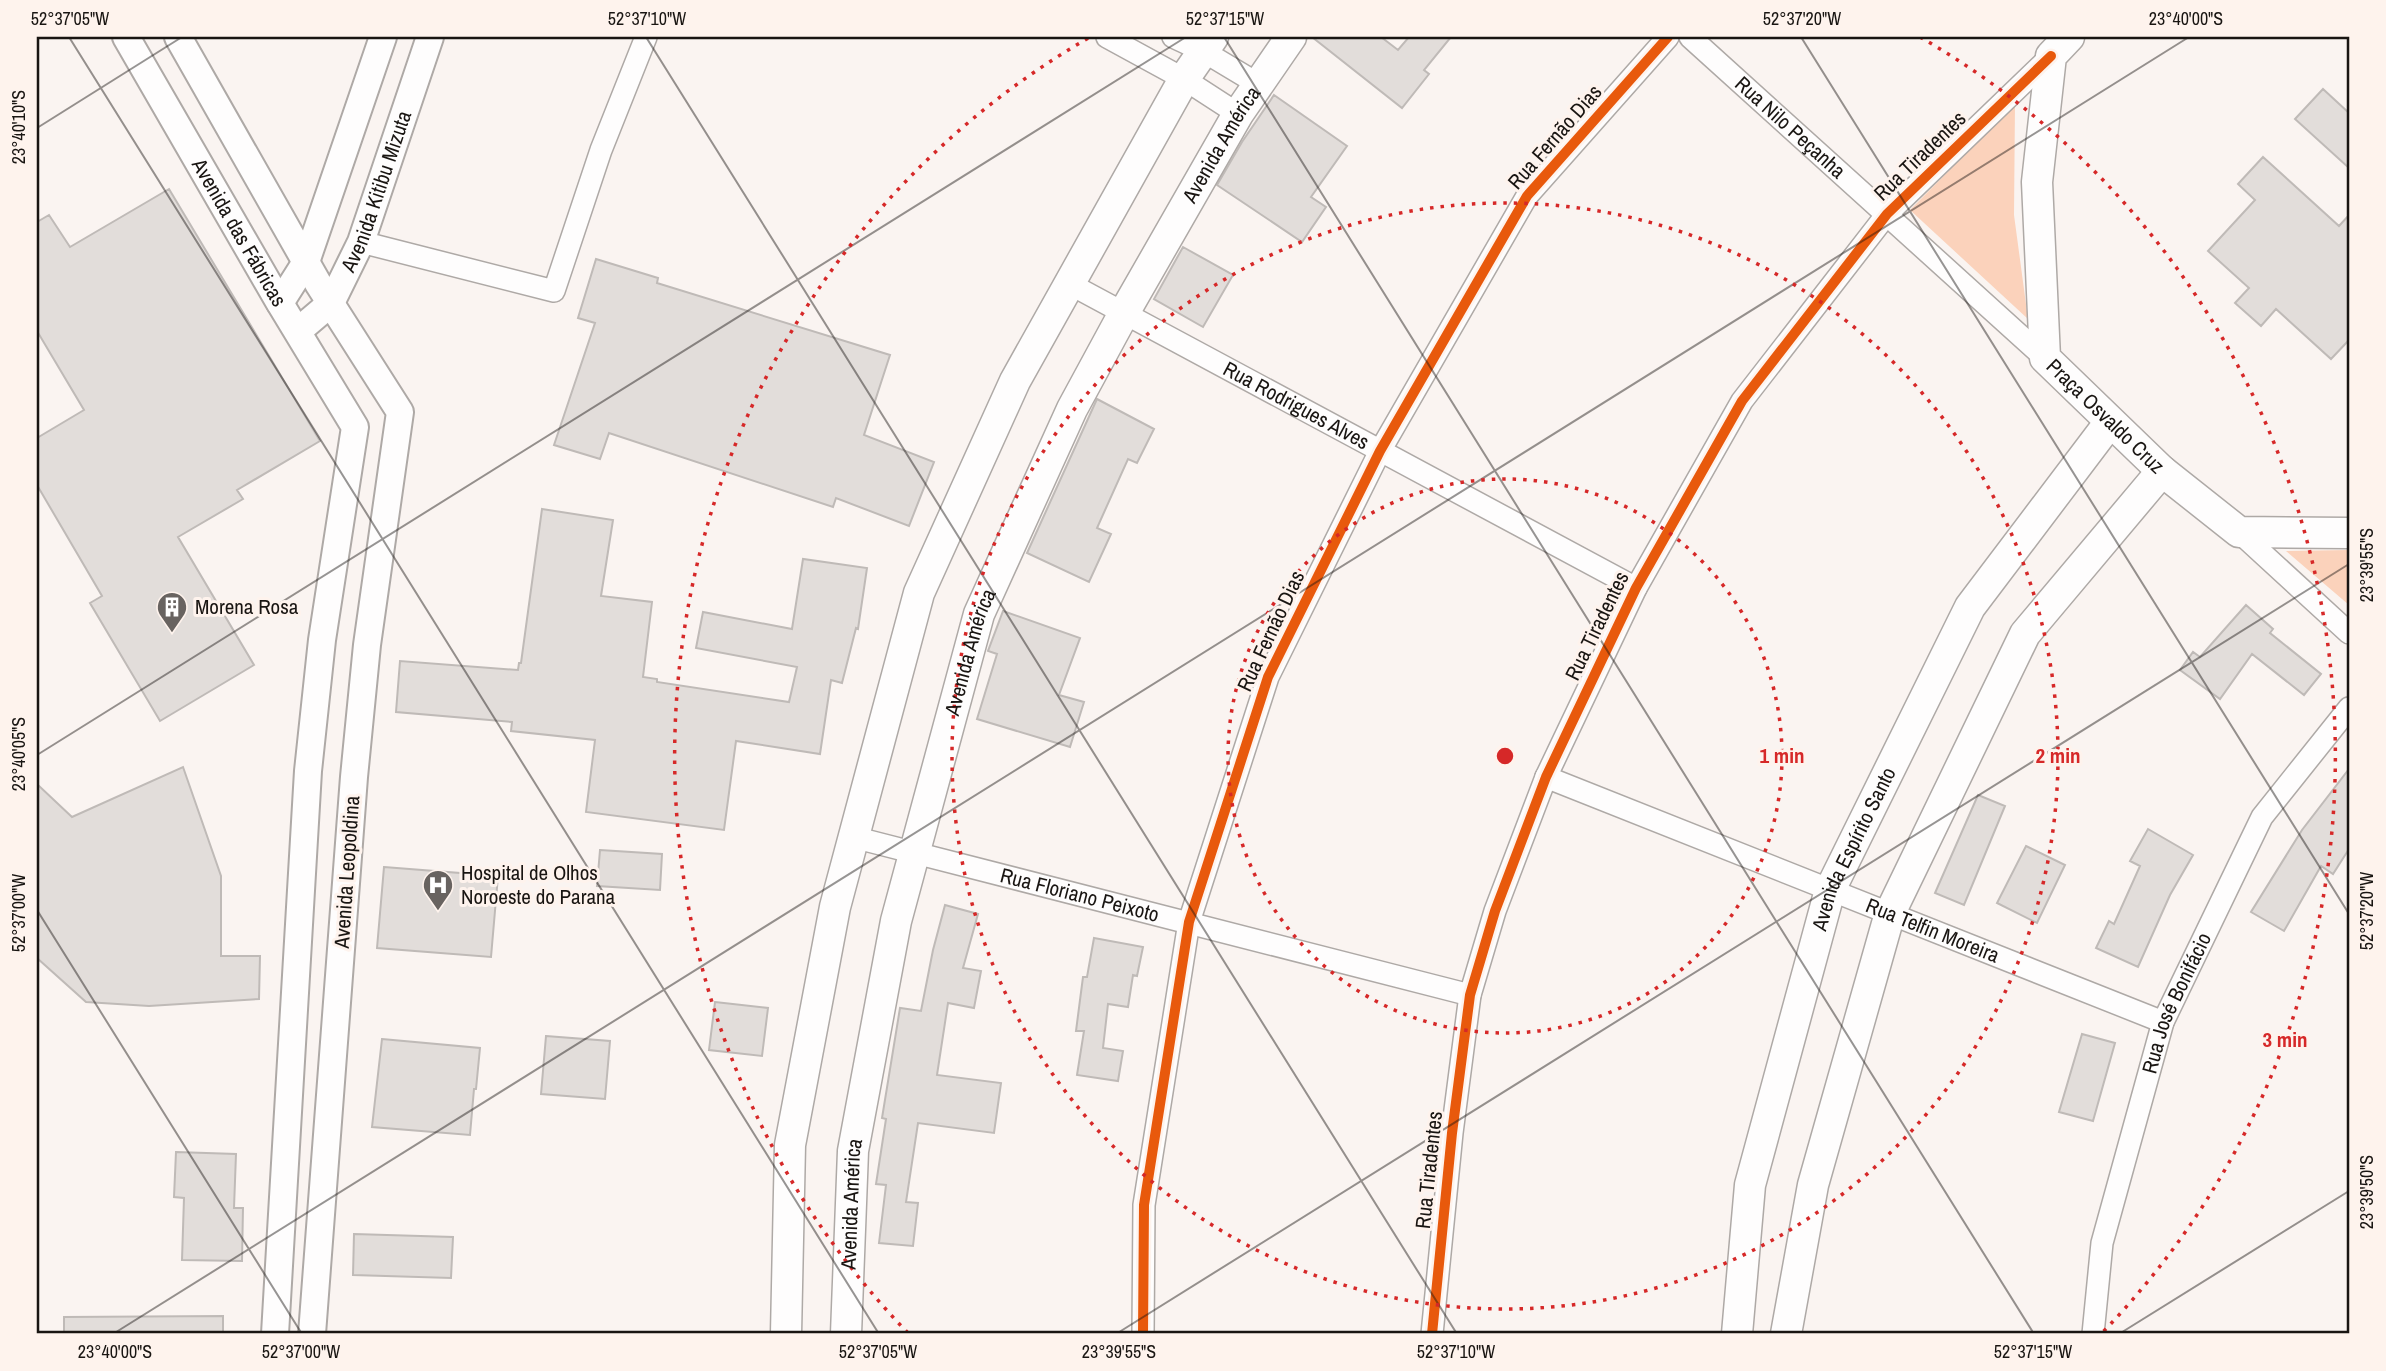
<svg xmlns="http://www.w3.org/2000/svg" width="2386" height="1371" viewBox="0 0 2386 1371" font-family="'Archivo Narrow',sans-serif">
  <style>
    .green { fill: #fbd2bb }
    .building { fill: #e2ddda; stroke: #bfbab7; stroke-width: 2 }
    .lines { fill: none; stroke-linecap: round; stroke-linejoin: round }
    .minor-casing { stroke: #aea9a6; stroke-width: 24 }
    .tertiary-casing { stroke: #aea9a6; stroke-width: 30 }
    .secondary-casing { stroke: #aea9a6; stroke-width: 33 }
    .minor { stroke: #fefdfd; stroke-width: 21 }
    .tertiary { stroke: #fefdfd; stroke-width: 26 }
    .secondary { stroke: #fefdfd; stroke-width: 30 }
    .cycleway-casing { stroke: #fef3ed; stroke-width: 15 }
    .cycleway { stroke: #e8590c; stroke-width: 10 }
    .ticks { fill: none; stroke: #191512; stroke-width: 2; stroke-opacity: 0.45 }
    .ring { fill: none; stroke: #d62828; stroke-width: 3.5; stroke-dasharray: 3.5 7 }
    .labels { text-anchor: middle; stroke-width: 6; stroke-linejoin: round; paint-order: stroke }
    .street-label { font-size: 21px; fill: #191512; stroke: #fef3ed }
    .poi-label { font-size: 21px; fill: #191512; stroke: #fef3ed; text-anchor: start }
    .centre { fill: #d62828; stroke: #fef3ed; stroke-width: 3.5 }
    .ring-label { font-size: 21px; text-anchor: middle; font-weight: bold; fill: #d62828; stroke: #fef3ed; stroke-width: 6; stroke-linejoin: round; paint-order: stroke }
    .neatline { fill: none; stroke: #191512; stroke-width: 2.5 }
    .ticks-label { font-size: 18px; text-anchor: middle; fill: #191512 }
  </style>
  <rect width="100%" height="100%" fill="#faf4f1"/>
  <path class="green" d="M2015 104 2014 215 2028 319 1910 210Z
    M2349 550V605L2286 551Z"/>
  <path class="building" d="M1312 37H1381L1398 50 1409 37H1451L1424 70 1429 74 1402 108Z
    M2323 89 2349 113V168L2295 119Z
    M1274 95 1347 146 1311 197 1326 207 1302 242 1217 185 1242 142Z
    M2263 157 2339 226 2349 215V340L2331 359 2276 309 2261 326 2235 303 2249 288 2208 251 2255 200 2238 184Z
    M169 189 320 441 237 490 243 499 178 537 254 665 160 721 90 603 102 596 37 485V438L84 410 37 331V222L49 215 70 247Z
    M1183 247 1233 275 1203 327 1154 299Z
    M596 259 658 278 657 283 890 355 864 435 934 462 909 526 836 498 833 507 609 433 600 459 554 445 595 323 578 318Z
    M1097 399 1154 429 1137 463 1128 459 1097 528 1111 534 1089 582 1027 553Z
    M542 509 613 520 601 596 652 602 643 677 657 679V682L789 702 797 667 696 648 703 612 792 629 803 559 867 568 858 629 856 628 842 683 831 680 820 754 736 741 724 830 586 812 595 740 511 731 512 722 396 712 400 661 518 670 519 663H521Z
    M2246 605 2273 629 2270 633 2321 674 2304 695 2252 654 2220 699 2180 670 2193 652 2200 657Z
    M1003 611 1080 638 1059 695 1084 702 1070 747 977 719 997 654 988 651Z
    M183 767 221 876V956H260L259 999 149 1006 86 1002 37 958V784L72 817Z
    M2349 769V849L2333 874 2321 866 2284 931 2251 912 2302 830Z
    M1978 795 2005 806 1964 905 1935 893Z
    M2148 829 2193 855 2170 895 2138 967 2096 948 2109 921 2114 924 2140 866 2130 861Z
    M2026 846 2065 865 2037 923 1997 903Z
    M600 850 662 854 660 890 597 886Z
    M384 867 498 876 491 957 377 948Z
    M945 905 978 914 963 968 981 971 974 1008 948 1003 937 1075 1001 1083 994 1133 918 1123 906 1202 918 1203 913 1246 879 1243 886 1185 876 1184 886 1119 882 1118 900 1008 921 1011 933 950Z
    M1094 938 1143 947 1137 976 1133 975 1128 1007 1108 1004 1103 1048 1123 1051 1118 1081 1077 1075 1084 1031H1076L1080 1000 1083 977H1087Z
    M715 1002 768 1008 762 1056 709 1050Z
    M2082 1034 2115 1043 2093 1121 2059 1112Z
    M546 1036 610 1041 605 1099 541 1094Z
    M382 1039 480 1048 476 1089H474L470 1135 372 1127Z
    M176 1152 236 1154 234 1208H243L242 1261 182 1260 184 1198 174 1197Z
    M354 1234 453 1237 451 1278 353 1275Z
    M223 1316V1334H64V1317Z"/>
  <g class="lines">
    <g class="minor-casing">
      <g id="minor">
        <path d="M1107 37 1184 79 1238 114"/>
        <path d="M1173 37 1203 51 1258 84"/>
        <path id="s1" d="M1690 37 2045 358"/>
        <path d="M361 242 554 291 601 150 646 37"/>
        <path id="s2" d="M1068 283 1636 588"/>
        <path d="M2239 532 2349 633"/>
        <path id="s3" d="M1546 777 2163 1022"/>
        <path id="s4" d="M853 837 1470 995"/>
        <path d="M1143 1334 1144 1205 1189 922 1268 677 1380 451 1527 196 1668 37"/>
        <path d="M1432 1334 1452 1133 1470 995 1495 911 1546 777 1636 588 1742 401 1887 214 2051 56"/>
        <path id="s5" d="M2093 1334 2102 1243 2163 1022 2262 817 2349 708"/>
      </g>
    </g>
    <g class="tertiary-casing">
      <g id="tertiary">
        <path id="s6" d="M126 37 278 300 355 427 322 640 308 771 275 1334"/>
        <path d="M178 37 319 285 400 412 367 645 354 777 312 1334"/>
        <path d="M280 303 306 262 383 37"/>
        <path id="s7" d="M298 331 331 303 361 242 430 37"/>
      </g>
    </g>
    <g class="secondary-casing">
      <g id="secondary">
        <path id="s8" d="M2069 37 2051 56 2037 182 2045 358 2162 471 2239 532 2349 533"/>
        <path d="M786 1334 790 1145 835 907 919 593 1015 381 1184 79 1213 37"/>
        <path id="s9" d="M846 1334 853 1151 896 921 979 614 1072 409 1124 313 1238 114 1291 37"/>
        <path id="s10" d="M1737 1334 1750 1185 1830 890 1970 607 2110 422"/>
        <path d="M1786 1334 1813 1185 1890 913 2025 634 2162 471"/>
      </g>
    </g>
    <use href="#minor" class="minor"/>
    <use href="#tertiary" class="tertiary"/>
    <use href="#secondary" class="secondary"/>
    <g class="cycleway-casing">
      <path id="cycleway" d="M1143 1334 1144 1205 1189 922 1268 677 1380 451 1527 196 1668 37
        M1432 1334 1452 1133 1470 995 1495 911 1546 777 1636 588 1742 401 1887 214 2051 56"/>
    </g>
    <use href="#cycleway" class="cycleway"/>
  </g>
  <path class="ticks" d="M69 37 879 1334M646 37 1457 1334M1224 37 2034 1334M1801 37 2349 914M37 128 182 37M37 755 1186 37M37 910 302 1334M113 1334 2189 37M1116 1334 2349 564M2119 1334 2349 1191"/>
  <g class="ring">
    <circle cx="1505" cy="756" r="277"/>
    <circle cx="1505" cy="756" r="553"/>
    <path d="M908 1333A830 830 0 0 1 1090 37M1920 37A830 830 0 0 1 2102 1333"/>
  </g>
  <defs>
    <g id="building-pin" transform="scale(1.575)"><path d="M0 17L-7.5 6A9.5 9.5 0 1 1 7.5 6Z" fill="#686360" stroke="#fef3ed"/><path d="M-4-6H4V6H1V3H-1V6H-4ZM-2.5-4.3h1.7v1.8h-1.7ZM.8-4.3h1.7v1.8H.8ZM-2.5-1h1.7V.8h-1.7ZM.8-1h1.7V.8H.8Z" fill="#fff"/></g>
    <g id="hospital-pin" transform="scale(1.575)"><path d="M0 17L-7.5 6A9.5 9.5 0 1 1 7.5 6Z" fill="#686360" stroke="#fef3ed"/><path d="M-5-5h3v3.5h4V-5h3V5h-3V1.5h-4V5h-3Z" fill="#fff"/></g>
  </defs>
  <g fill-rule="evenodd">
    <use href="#building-pin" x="172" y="607"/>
    <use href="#hospital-pin" x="438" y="885"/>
  </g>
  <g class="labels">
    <g class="street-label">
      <text dy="7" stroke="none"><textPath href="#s1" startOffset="135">Rua Nilo Peçanha</textPath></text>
      <text transform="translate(1555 137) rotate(-49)" y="7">Rua Fernão Dias</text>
      <text dy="7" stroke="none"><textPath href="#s9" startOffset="1264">Avenida América</textPath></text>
      <text transform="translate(1920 156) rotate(-44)" y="7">Rua Tiradentes</text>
      <text dy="7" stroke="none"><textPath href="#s7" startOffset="164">Avenida Kitibu Mizuta</textPath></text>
      <text dy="7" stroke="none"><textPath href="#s6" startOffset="226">Avenida das Fábricas</textPath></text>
      <text dy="7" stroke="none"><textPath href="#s2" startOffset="259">Rua Rodrigues Alves</textPath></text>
      <text dy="7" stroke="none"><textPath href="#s8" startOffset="413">Praça Osvaldo Cruz</textPath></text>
      <text transform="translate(1597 626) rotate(-64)" y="7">Rua Tiradentes</text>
      <text transform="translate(1271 631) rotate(-65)" y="7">Rua Fernão Dias</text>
      <text dy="7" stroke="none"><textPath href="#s9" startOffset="696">Avenida América</textPath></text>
      <text dy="7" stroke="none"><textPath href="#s10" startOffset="502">Avenida Espírito Santo</textPath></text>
      <text transform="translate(347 872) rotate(-86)" y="7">Avenida Leopoldina</text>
      <text dy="7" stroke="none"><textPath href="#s4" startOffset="234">Rua Floriano Peixoto</textPath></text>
      <text dy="7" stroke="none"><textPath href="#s3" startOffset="416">Rua Telfin Moreira</textPath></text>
      <text dy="7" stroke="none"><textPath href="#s5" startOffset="343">Rua José Bonifácio</textPath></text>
      <text transform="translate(1429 1170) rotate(-84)" y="7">Rua Tiradentes</text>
      <text dy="7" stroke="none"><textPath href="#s9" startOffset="130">Avenida América</textPath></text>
    </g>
    <g class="poi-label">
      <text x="195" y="614">Morena Rosa</text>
      <text x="461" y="880">Hospital de Olhos<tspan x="461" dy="24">Noroeste do Parana</tspan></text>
    </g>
  </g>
  <circle cx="1505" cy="756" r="10" class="centre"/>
  <g class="ring-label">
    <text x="1782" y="763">1 min</text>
    <text x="2058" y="763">2 min</text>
    <text x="2285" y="1047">3 min</text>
  </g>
  <rect width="2386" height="1371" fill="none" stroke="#fef3ed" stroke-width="77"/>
  <rect x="38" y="38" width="2310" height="1294" class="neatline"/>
  <g class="ticks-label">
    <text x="70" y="25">52°37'05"W</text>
    <text x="647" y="25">52°37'10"W</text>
    <text x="1225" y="25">52°37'15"W</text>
    <text x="1802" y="25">52°37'20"W</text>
    <text x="2186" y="25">23°40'00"S</text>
    <text transform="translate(19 127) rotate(-90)" y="6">23°40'10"S</text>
    <text transform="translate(2367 565) rotate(-90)" y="6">23°39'55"S</text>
    <text transform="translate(19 754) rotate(-90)" y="6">23°40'05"S</text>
    <text transform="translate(2367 911) rotate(-90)" y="6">52°37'20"W</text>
    <text transform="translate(19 913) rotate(-90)" y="6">52°37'00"W</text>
    <text transform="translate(2367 1192) rotate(-90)" y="6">23°39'50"S</text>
    <text x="115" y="1358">23°40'00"S</text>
    <text x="301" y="1358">52°37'00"W</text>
    <text x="878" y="1358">52°37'05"W</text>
    <text x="1119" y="1358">23°39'55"S</text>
    <text x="1456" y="1358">52°37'10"W</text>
    <text x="2033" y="1358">52°37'15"W</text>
  </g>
</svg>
